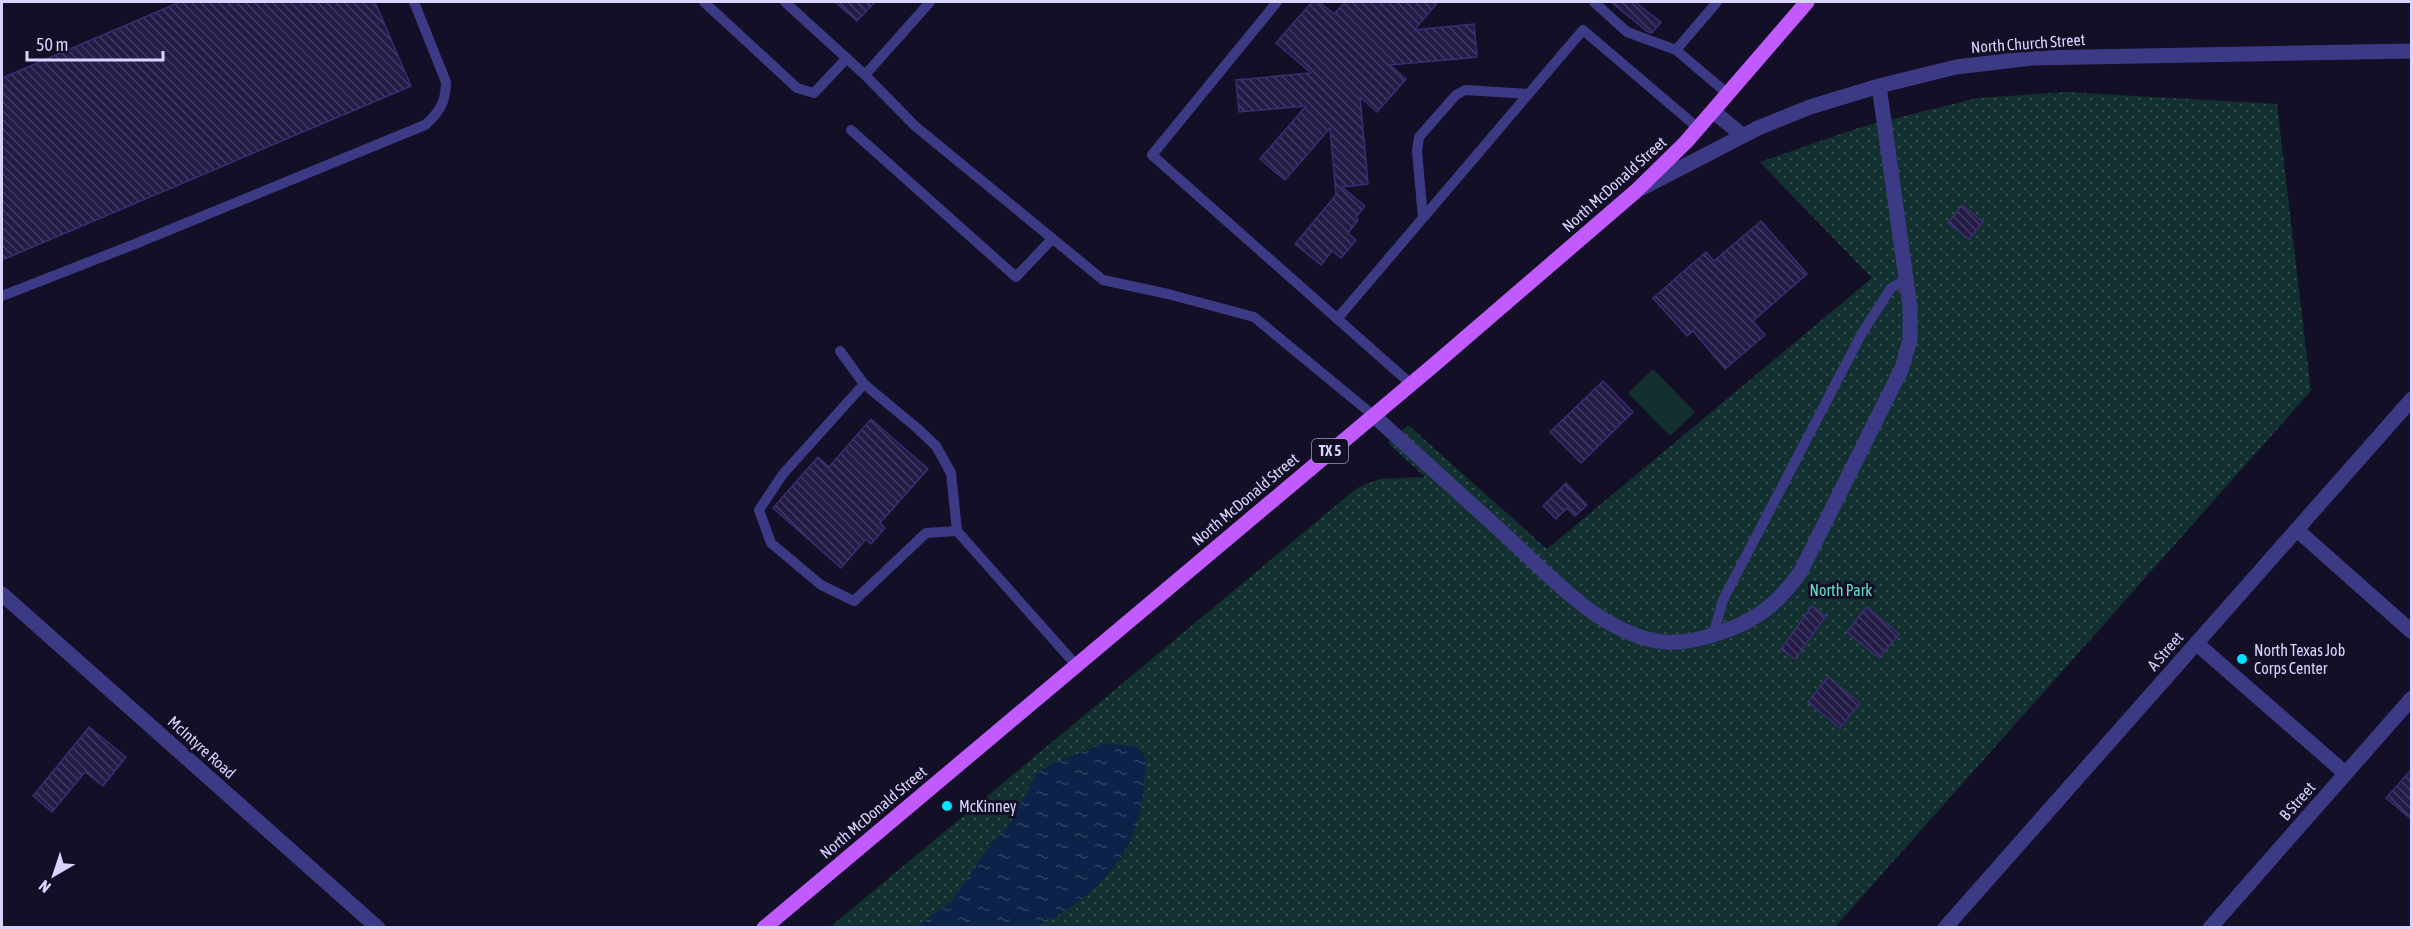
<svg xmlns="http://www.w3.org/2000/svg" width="2413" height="929" viewBox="0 0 2413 929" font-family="'Asap Condensed',sans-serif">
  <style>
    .green { fill: url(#green-dots) }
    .pitch { fill: #12302f }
    .water { fill: url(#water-ripples) }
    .building { fill: url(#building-back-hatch); stroke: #3b2d73; stroke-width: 1.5 }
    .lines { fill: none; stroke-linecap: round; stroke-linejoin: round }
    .lane { stroke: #3d3a85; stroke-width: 10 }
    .street { stroke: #3d3a85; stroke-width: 15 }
    .primary { stroke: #c25bff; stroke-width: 15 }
    .poi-dot { fill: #00e5ff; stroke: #130f26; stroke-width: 2 }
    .labels { text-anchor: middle; stroke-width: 6; stroke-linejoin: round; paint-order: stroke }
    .shield { fill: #130f26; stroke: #9e99be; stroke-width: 1.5 }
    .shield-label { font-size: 15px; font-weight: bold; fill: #d9d4ff }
    .street-label { font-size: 16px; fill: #d9d4ff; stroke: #130f26 }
    .park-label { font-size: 16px; fill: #5fe0c0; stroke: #130f26 }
    .poi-label { font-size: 16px; fill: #d9d4ff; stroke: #130f26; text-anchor: start }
  </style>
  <defs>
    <pattern id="green-dots" width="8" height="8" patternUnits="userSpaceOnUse" patternTransform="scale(1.5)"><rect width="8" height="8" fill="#12302f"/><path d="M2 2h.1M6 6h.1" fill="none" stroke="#344d4e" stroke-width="1.8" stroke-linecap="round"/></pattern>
    <pattern id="water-ripples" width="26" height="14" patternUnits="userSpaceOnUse" patternTransform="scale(1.5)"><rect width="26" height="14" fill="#0c2248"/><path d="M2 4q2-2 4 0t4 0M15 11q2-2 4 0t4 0" fill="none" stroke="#2f4163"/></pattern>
    <pattern id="building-back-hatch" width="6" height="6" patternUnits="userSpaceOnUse" patternTransform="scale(1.5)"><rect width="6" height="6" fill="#241b47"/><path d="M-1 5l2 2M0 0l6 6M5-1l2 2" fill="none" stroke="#433b63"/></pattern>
  </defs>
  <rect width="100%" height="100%" fill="#130f26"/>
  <path class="green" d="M2067 92 2277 104 2311 391 1835 927 829 928 1357 488 1379 479 1425 477 1388 443 1408 425 1547 549 1872 278 1760 162 1861 127 1977 98Z"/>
  <path class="pitch" d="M1653 369 1695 412 1670 436 1628 393Z"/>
  <path class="water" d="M1105 743 1137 747 1145 756C1146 824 1127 866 1072 906 1058 915 1048 924 1032 927H916L953 900 991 844 1010 825 1037 773 1058 761Z"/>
  <path class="building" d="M180 2H375L411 86 2 260V78Z
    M835 2H875L857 21Z
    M1312 2H1319L1334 14 1345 2H1438L1414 30 1474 24 1477 57 1390 65 1406 79 1377 112 1360 97 1368 184 1342 187 1365 206 1356 217 1358 220 1348 233 1356 240 1341 258 1332 251 1321 265 1295 244 1336 195 1330 128 1285 180 1260 159 1306 106 1239 112 1236 80 1311 73 1276 43Z
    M1611 2H1635L1661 22 1652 33 1648 32Z
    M1962 205 1983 222 1969 239 1948 223Z
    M1761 221 1807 274 1753 321 1765 335 1725 369 1693 331 1687 336 1653 298 1706 252 1714 261Z
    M1603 381 1633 412 1581 463 1550 432Z
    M871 419 928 469 880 523 885 528 871 544 866 539 841 568 773 508 818 457 829 467Z
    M1566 483 1587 505 1575 516 1567 508 1556 519 1543 506Z
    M1812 606 1826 616 1795 659 1781 649Z
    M1867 607 1899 634 1879 658 1847 632Z
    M1828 677 1860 703 1840 728 1808 702Z
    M89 727 126 757 103 786 85 772 52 812 33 796Z
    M2412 769V820L2386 798Z"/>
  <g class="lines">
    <path class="lane" d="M704 2 797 88 814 93 847 58
      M785 2 865 75 915 126 1103 280 1168 294 1254 317 1373 415
      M1277 2 1152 155 1411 384
      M1594 2 1627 32 1676 50
      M1717 2 1676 50 1728 94
      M865 75 930 2
      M851 130 1016 277 1052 239
      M1423 218 1417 151 1419 137 1456 95 1465 90 1529 94
      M2 296 135 244 425 125C440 112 446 101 446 82L414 2
      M1337 319 1583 30 1698 128
      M840 351 864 384 917 428 936 446 951 473 957 531 1076 665
      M864 384 783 474 759 510 771 543 821 585 854 601 926 533 957 531
      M1713 635 1723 600 1862 333 1891 288 1907 279"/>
    <path class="street" d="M1713 111 1743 136
      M1642 188 1758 128 1810 107 1879 86 1956 67 2032 58 2412 51
      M1373 415C1416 454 1459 493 1502 532 1545 571 1597 631 1657 641 1678 645 1699 640 1719 633 1755 622 1780 602 1801 571L1902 368 1910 339V307L1879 86
      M2297 530 2412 632
      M2 594 378 928
      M2196 643 2345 773
      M1945 928 2412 399
      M2210 928 2412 698"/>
    <path class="primary" d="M764 928 1435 364 1636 191 1686 142 1807 2"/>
  </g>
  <g class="poi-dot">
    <circle cx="2242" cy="659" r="6"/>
    <circle cx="947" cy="806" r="6"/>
  </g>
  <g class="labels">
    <rect class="shield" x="1312" y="439" width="36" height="24" rx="4.5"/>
    <g class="shield-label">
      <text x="1330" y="456">TX 5</text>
    </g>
    <g class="street-label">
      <text transform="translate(2028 43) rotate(-4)" y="6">North Church Street</text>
      <text transform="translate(1614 184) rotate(-42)" y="6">North McDonald Street</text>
      <text transform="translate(1245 499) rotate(-40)" y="6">North McDonald Street</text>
      <text transform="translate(2165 651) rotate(-49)" y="6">A Street</text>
      <text transform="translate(202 747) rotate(42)" y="6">McIntyre Road</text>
      <text transform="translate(2297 801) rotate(-49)" y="6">B Street</text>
      <text transform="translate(873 812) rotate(-40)" y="6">North McDonald Street</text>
    </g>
    <g class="park-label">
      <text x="1841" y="596">North Park</text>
    </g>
    <g class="poi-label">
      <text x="2254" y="656">North Texas Job<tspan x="2254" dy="18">Corps Center</tspan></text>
      <text x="959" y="812">McKinney</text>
    </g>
  </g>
  <rect width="2413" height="929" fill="none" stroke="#d9d4ff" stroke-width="6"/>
  <g transform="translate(54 875) rotate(219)" stroke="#130f26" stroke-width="4.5" paint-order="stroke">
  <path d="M0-4.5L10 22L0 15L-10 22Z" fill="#d9d4ff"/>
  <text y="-9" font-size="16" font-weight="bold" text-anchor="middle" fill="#d9d4ff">N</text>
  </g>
  <path d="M27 51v9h136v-9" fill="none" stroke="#d9d4ff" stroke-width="3"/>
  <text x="36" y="51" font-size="18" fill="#d9d4ff" stroke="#130f26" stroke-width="4.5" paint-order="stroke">50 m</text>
</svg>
